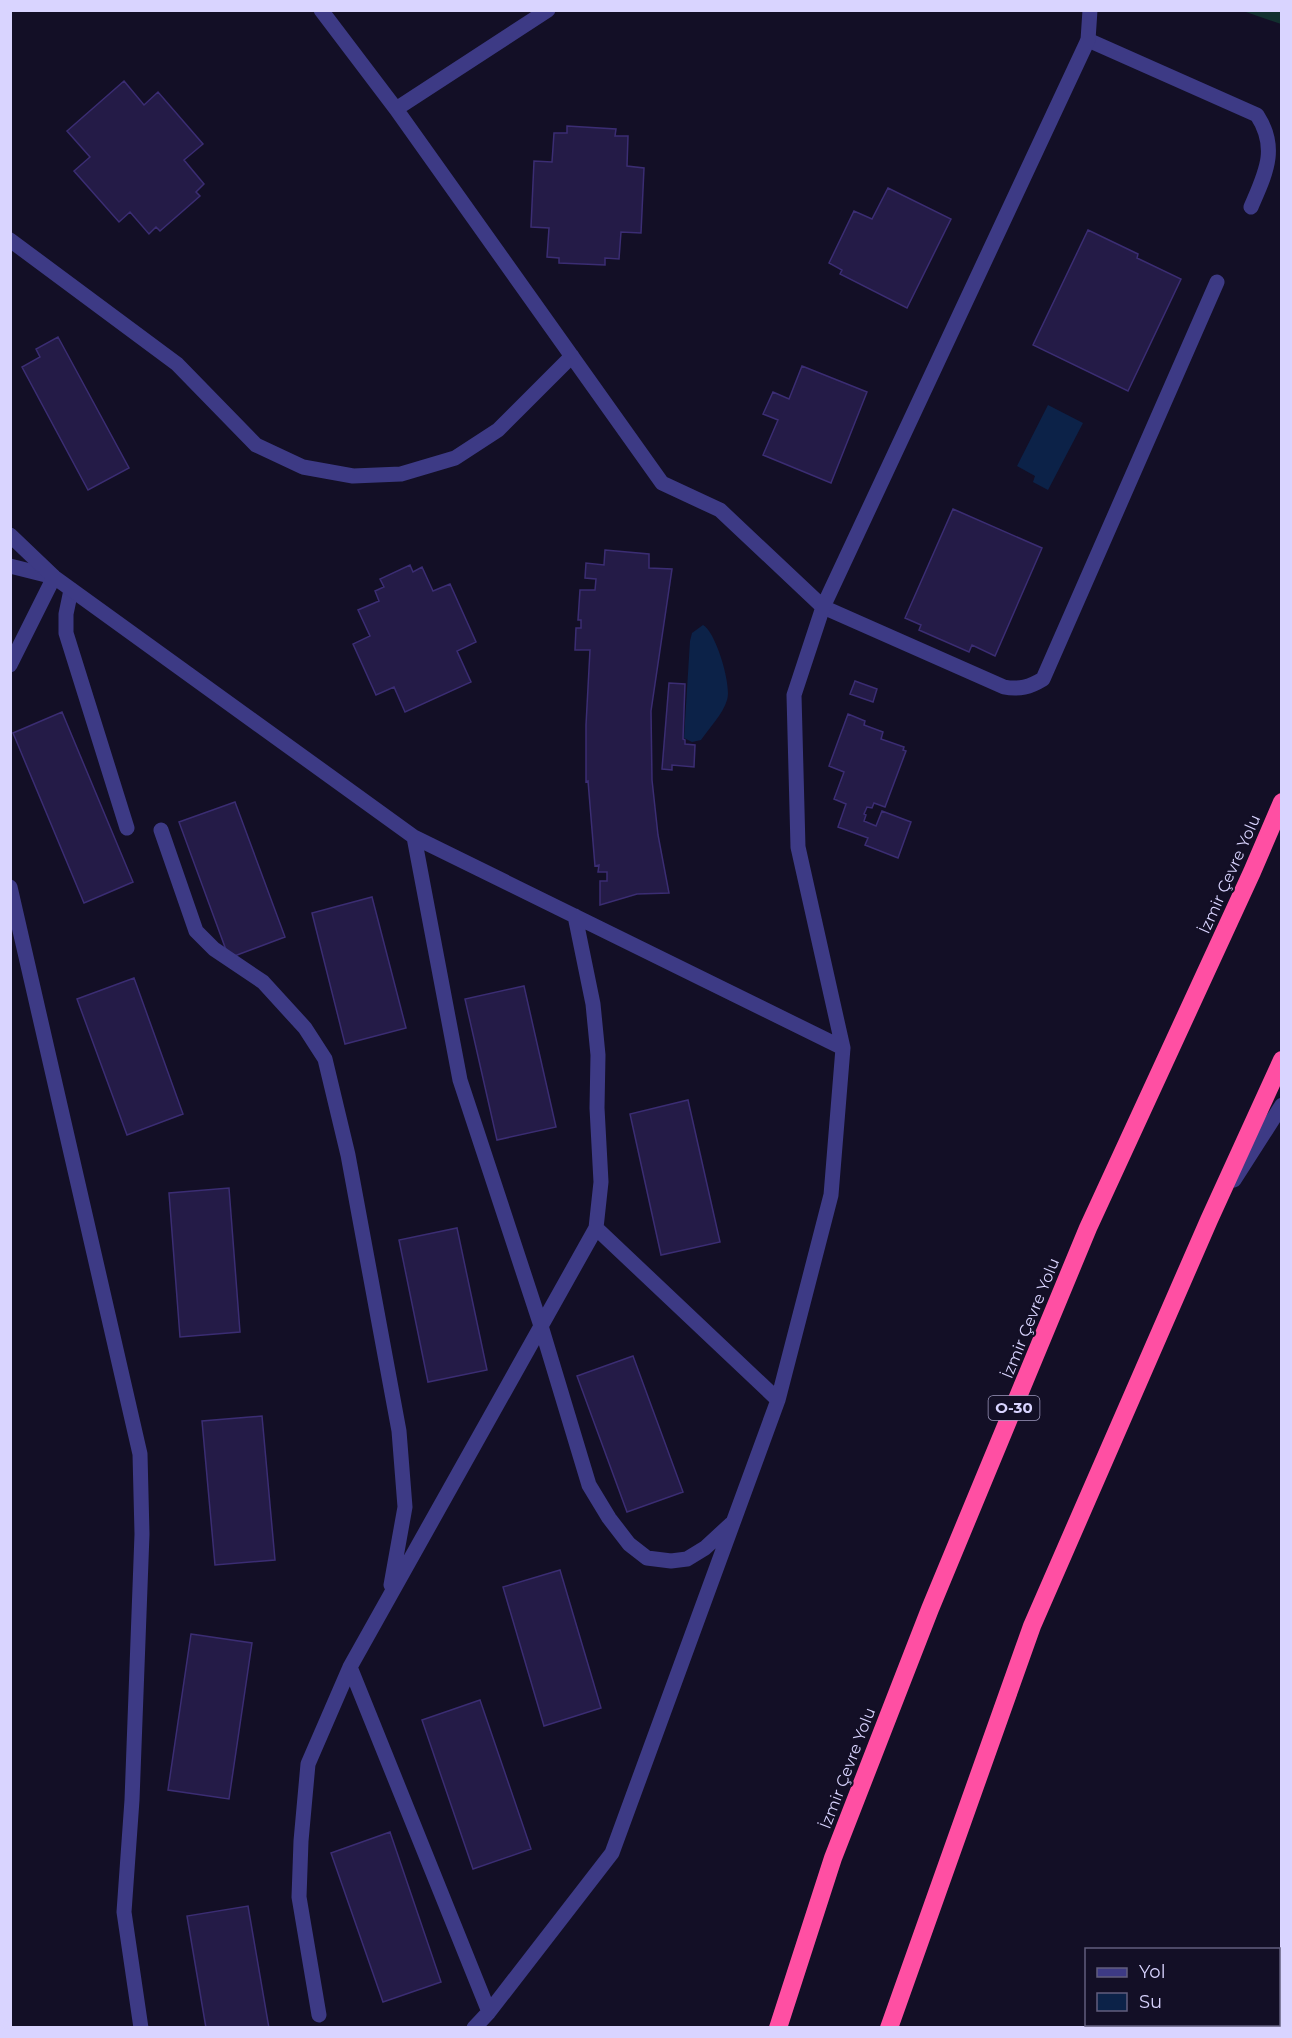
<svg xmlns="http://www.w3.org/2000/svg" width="1292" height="2038" viewBox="0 0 1292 2038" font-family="Montserrat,sans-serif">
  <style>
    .green { fill: #12302f }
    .water { fill: #0c2248 }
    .building { fill: #241b47; stroke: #3b2d73; stroke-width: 1.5 }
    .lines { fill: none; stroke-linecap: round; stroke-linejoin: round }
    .lane { stroke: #3d3a85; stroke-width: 15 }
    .street { stroke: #3d3a85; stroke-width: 15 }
    .highway { stroke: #ff4fa3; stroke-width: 18 }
    .labels { text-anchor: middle; stroke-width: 4.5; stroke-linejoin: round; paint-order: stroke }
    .shield { fill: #130f26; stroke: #9e99be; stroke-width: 1.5 }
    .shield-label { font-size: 15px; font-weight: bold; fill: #d9d4ff }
    .street-label { font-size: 16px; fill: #d9d4ff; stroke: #130f26 }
  </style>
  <rect width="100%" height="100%" fill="#130f26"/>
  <path class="green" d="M1243 11H1281V24Z"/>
  <path class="water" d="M1048 405 1083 423 1048 490 1033 482 1035 476 1017 466Z
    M703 625C716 632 732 686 727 700 723 714 709 728 701 740L692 742 684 738 690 641 692 633Z"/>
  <path class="building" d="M124 81 144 105 158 92 203 144 184 160 204 184 196 192 200 196 160 231 156 227 149 234 130 212 119 222 74 171 90 157 67 131Z
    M567 126 616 129 615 136H628L627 166 644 168 641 233 621 232 619 259 605 258V265L559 263V258L547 257 549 228 531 227 534 161 552 162 554 133H567Z
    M888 188 951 219 907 308 840 274 842 270 829 263 854 211 872 219Z
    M1088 230 1138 254 1137 258 1181 279 1128 391 1033 345Z
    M58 337 129 468 88 490 22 367 40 357 36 349Z
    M802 366 867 392 831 483 763 455 778 420 763 414 773 392 789 399Z
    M953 509 1042 548 995 656 972 645 969 652 919 630 921 625 905 618Z
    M605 550 649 554V568L672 569 651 711 652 780 658 835 669 893 637 894 600 905V881H607V872H598L599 865 595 866 588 781 586 782V725L590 650H575L576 628H581V620H578L580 590H595L596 579 585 578 586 563 604 565Z
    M410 565 413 572 422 567 433 591 450 584 476 642 457 651 471 682 405 712 394 687 376 695 353 644 370 636 358 610 379 601 375 591 384 587 380 579Z
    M855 681 877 689 873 702 850 694Z
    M669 683 685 684 683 739 685 740V744L695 745 694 767 672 765V770L662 769Z
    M62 712 133 882 84 903 13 733Z
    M848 714 865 721 864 725 883 732 881 739 904 747 903 750 906 751 885 807 874 803 872 808 867 807 864 814 866 815 864 821 876 826 882 811 911 822 898 858 865 845 868 838 838 827 846 804 834 799 844 772 829 766Z
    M235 802 285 937 229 958 179 822Z
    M372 897 406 1028 345 1044 312 913Z
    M134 978 183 1114 127 1135 77 999Z
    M524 986 556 1127 497 1140 465 999Z
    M688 1100 720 1242 661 1255 630 1114Z
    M229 1188 240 1332 180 1337 169 1193Z
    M457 1228 487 1370 428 1382 399 1240Z
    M633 1356 683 1492 627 1512 577 1376Z
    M262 1416 275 1560 215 1565 202 1421Z
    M560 1570 601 1708 544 1726 503 1587Z
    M191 1634 252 1643 229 1799 168 1790Z
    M480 1700 531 1849 473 1869 422 1720Z
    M390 1832 441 1982 383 2002 331 1853Z
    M248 1906 269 2028H206L187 1916Z"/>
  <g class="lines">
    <path class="lane" d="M1088 40 1257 115C1279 149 1265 174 1251 207
      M10 566 54 577
      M71 590 66 614V633L127 828
      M823 607 1004 687C1019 690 1030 687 1043 679L1217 282
      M1234 1180 1282 1105"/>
    <path class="street" d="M321 10 396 109 662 483 720 510 823 607 1088 40 1090 10
      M396 109 548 10
      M10 240 177 364 256 445 303 467 353 476 401 474 455 458 498 430 572 356
      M10 535 54 577 414 837 843 1048
      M10 665 54 577
      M161 830 196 931 214 949 263 982 305 1028 325 1059 348 1155 399 1431 405 1507 391 1585
      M414 837 460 1080 541 1326 589 1485 609 1518 629 1544 647 1558 671 1561 687 1559 705 1548 731 1524
      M10 887 140 1454 142 1534 132 1800 124 1912 141 2028
      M596 1228 778 1400
      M350 1667 489 2012
      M319 2015 299 1897 301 1841 308 1764 350 1667 596 1228 601 1182 597 1108 598 1055 593 1004 575 916
      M474 2028 489 2012 612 1853 778 1400 831 1195 843 1048 798 847 794 695 823 607"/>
    <path class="highway" d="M778 2028 833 1858 930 1609 1088 1228 1252 872 1282 802
      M889 2028 1032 1626 1209 1220 1282 1060"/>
  </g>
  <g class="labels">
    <rect class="shield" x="988.5" y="1396" width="51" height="24" rx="4.5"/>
    <g class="shield-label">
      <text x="1014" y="1413">O-30</text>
    </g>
    <g class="street-label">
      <text transform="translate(1229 874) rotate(-66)" y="6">İzmir Çevre Yolu</text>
      <text transform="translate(1030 1318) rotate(-68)" y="6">İzmir Çevre Yolu</text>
      <text transform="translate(847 1768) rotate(-69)" y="6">İzmir Çevre Yolu</text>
    </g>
  </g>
  <rect width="1292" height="2038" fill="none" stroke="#d9d4ff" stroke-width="24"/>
  <rect x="1085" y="1948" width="195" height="78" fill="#130f26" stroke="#625e7d" stroke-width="1.5"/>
  <rect x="1097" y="1968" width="30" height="9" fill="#3d3a85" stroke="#625e7d" stroke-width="1.5"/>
  <text x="1139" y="1978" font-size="18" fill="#d9d4ff">Yol</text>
  <rect x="1097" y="1993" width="30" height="18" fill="#0c2248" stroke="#625e7d" stroke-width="1.5"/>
  <text x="1139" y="2008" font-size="18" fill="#d9d4ff">Su</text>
</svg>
